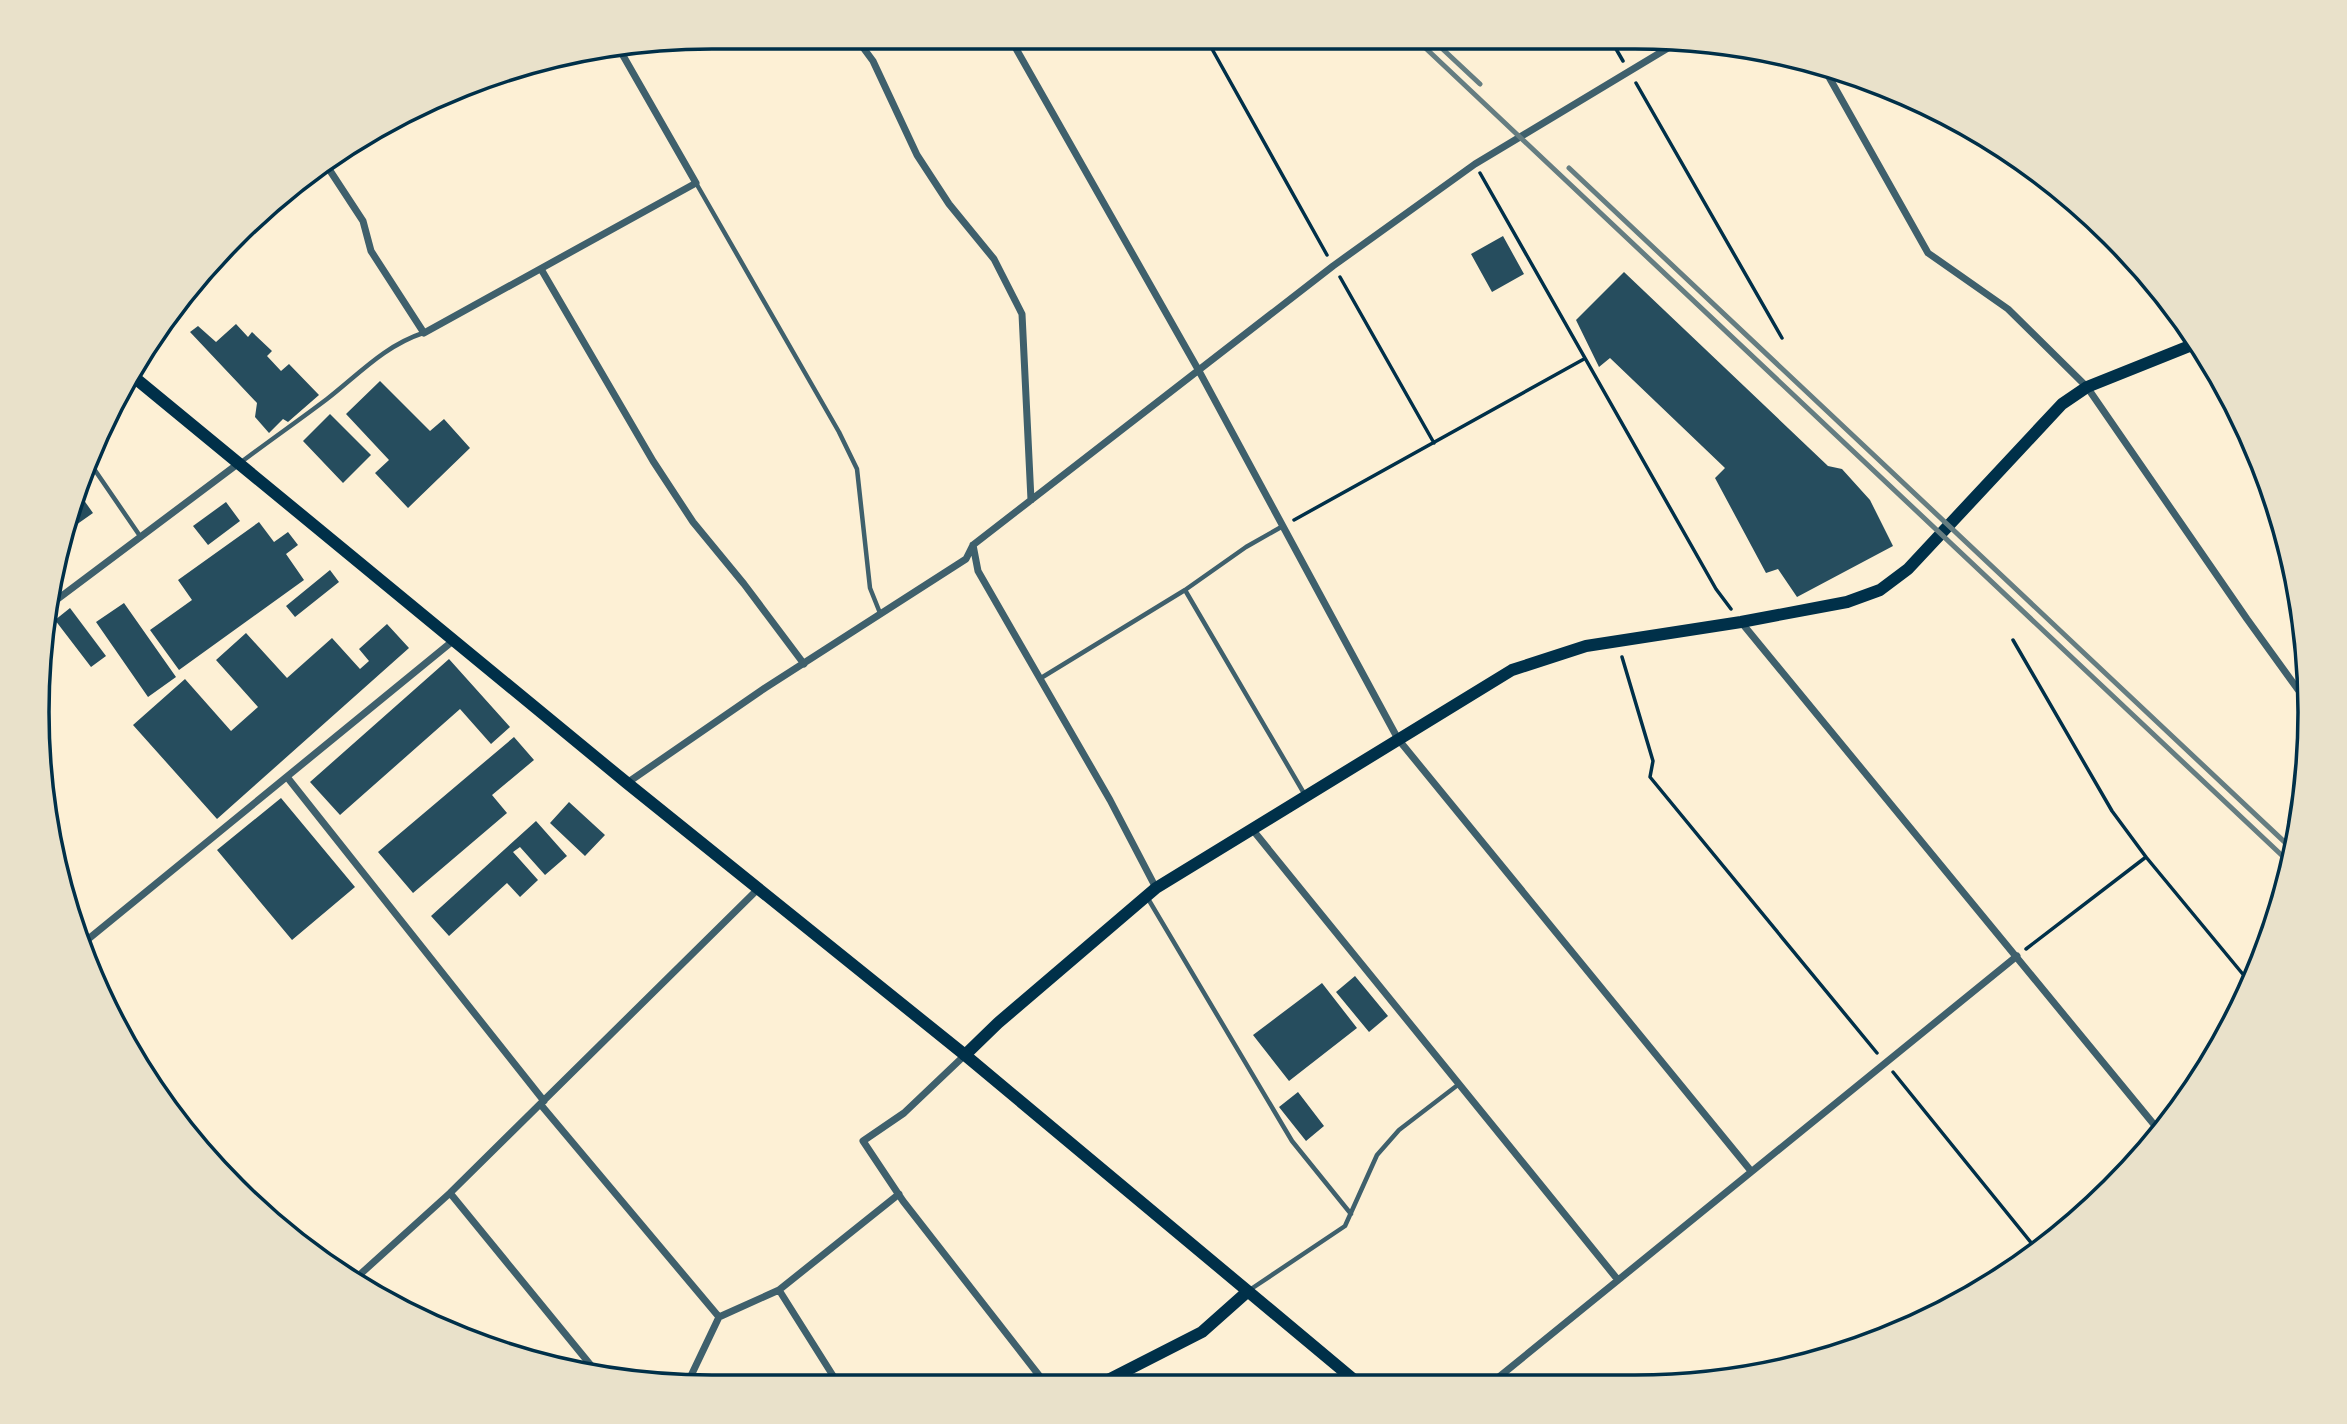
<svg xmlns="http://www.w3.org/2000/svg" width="2347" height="1424" viewBox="0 0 2347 1424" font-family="Signika,sans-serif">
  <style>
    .building { fill: #264d5e }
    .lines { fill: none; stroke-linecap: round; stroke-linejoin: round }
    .path { stroke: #003049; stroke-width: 3.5 }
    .service { stroke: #3f606c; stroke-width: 4.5 }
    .minor { stroke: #3f606c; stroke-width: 7 }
    .secondary { stroke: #003049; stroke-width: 12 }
    .primary { stroke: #003049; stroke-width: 12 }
    .rail { stroke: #657d81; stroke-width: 5 }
    .rim { fill: none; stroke: #003049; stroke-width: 3.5 }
  </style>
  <rect width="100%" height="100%" fill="#fdf0d5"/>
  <path class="building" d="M1503 236 1524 274 1492 292 1471 254Z
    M1624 272 1828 466 1842 469 1870 500 1893 546 1797 597 1778 569 1766 573 1715 478 1725 468 1610 358 1599 367 1576 320Z
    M236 324 248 337 252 332 272 351 267 356 281 371 289 364 319 395 288 422 283 419 269 433 255 417 257 403 190 332 198 326 216 342Z
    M380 381 430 431 444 419 470 448 408 508 375 473 389 460 346 414Z
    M330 414 371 455 343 483 303 441Z
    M76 489 93 513 66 532 72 495Z
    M226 502 240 521 208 545 193 526Z
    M259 522 274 542 288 532 298 545 286 554 304 580 179 670 150 630 192 600 178 580Z
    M330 570 339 582 295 617 286 606Z
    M124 603 176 677 148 697 96 622Z
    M70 608 106 656 91 667 55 620Z
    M387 624 409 648 217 819 133 725 185 679 231 731 258 707 216 660 246 633 287 678 332 638 360 669 369 661 359 649Z
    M449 659 510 727 491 744 460 709 340 815 310 782Z
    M514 737 534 760 492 795 507 813 413 893 378 852Z
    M281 798 355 887 292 940 217 850Z
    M569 802 605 835 585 856 550 823Z
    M536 821 567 856 545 875 520 847 513 852 538 880 520 897 507 883 449 936 431 916Z
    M1355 976 1388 1016 1369 1032 1336 992Z
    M1322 983 1357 1028 1289 1081 1253 1035Z
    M1298 1092 1324 1126 1306 1141 1279 1107Z"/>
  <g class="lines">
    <path class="path" d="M1207 40 1327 255
      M1612 42 1623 61
      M1636 83 1782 338
      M1480 173 1716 589 1731 609
      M1340 277 1434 443
      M1294 520 1584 359
      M2013 640 2112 811 2146 857
      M1622 657 1653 761 1650 777 1877 1053
      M2026 949 2146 857 2251 984
      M1893 1072 2037 1250"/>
    <path class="service" d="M696 183 839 432 857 469 870 588 880 613
      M90 463 140 536
      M240 463C269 441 298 421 327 399 358 375 384 346 423 333
      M1283 526 1246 547 1185 590 1305 795
      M1041 678 1185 590
      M1147 897 1292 1141 1351 1214
      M1251 1289 1345 1226 1377 1155 1399 1130 1459 1084"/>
    <path class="minor" d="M856 38 873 61 917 155 949 204 994 259 1022 314 1031 500
      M1010 38 1199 371 1398 739 1751 1171
      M1825 70 1928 253 2008 309 2087 387 2247 619 2307 702
      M325 163 363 221 371 251 424 333 696 183 621 52
      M541 269 653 461 693 522 744 584 804 664
      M973 545 978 571 1110 800 1156 888
      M55 601 239 463
      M1741 622 2161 1133
      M287 777 544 1101
      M627 783 765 688 966 559 973 545 1333 266 1475 164 1678 42
      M1252 829 1618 1280
      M81 945 454 640
      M965 1055 904 1113 863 1141 903 1201 1045 1383
      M541 1105 719 1317 688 1382
      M450 1193 598 1374
      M355 1279 450 1193 758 889
      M779 1290 837 1382
      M719 1317 779 1290 899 1194
      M1489 1385 2017 956"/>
    <path class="secondary" d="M965 1055 998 1023 1156 888 1512 670 1586 646 1741 622 1847 602 1880 590 1908 569 2062 404 2087 387 2197 343
      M1102 1383 1202 1332 1247 1292"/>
    <path class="primary" d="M135 378 627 783 965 1055 1359 1384"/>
    <path class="rail" d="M1418 41 2291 864
      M1434 41 1480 84
      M1569 168 2293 850"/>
  </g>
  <path d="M0 0H2347V1424H0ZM712 49H1635A663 663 0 0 1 2298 712V712A663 663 0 0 1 1635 1375H712A663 663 0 0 1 49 712V712A663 663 0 0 1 712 49Z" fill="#e9e1ca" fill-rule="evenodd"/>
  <path class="rim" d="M712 49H1635A663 663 0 0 1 2298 712V712A663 663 0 0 1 1635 1375H712A663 663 0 0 1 49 712V712A663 663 0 0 1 712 49Z"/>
</svg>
